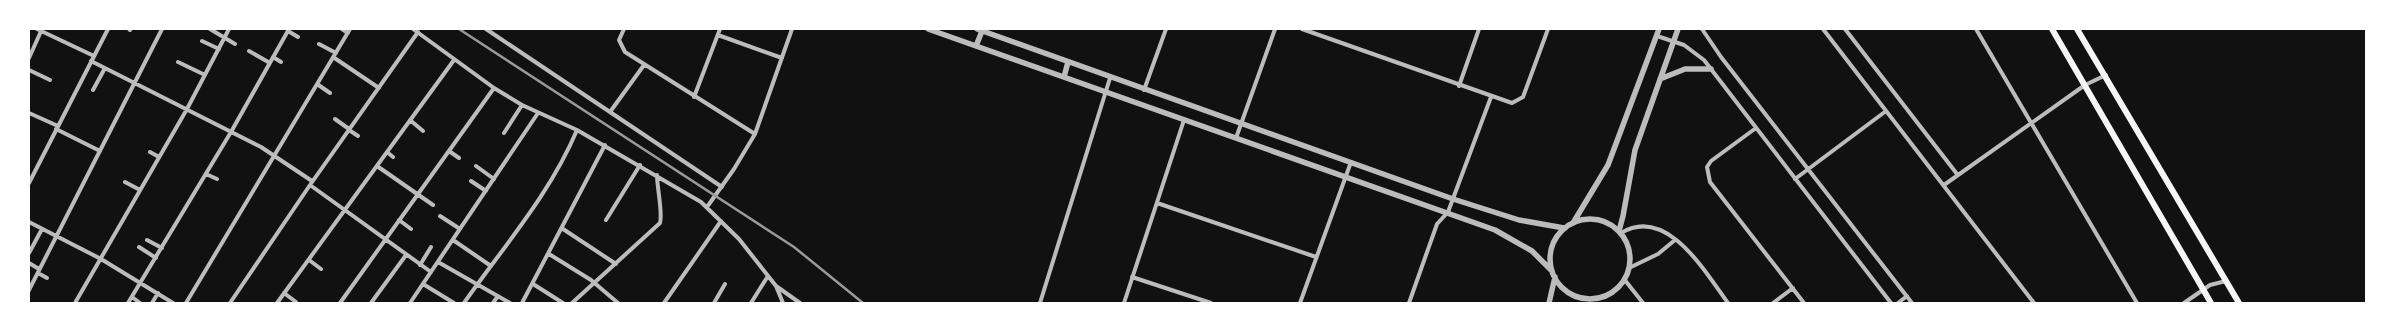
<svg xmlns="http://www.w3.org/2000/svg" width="2395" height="332" viewBox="0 0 2395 332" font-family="'Open Sans',sans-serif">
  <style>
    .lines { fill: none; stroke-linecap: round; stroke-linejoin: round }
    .minor { stroke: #bcbcbc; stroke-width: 4 }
    .tertiary { stroke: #bcbcbc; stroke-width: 5.5 }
    .secondary { stroke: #f5f5f5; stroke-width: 6 }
    .rail { stroke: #9a9a9a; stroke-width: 2.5 }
  </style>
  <rect width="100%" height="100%" fill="#111"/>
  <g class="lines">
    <path class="minor" d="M37 29 94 56
      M129 29 130 30
      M210 29 235 44
      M342 29 348 33
      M413 29 494 88 522 105 577 130 701 202 739 239 776 286 783 303
      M486 29 722 187
      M624 29 619 40 625 52 755 134
      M1302 29 1512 103 1523 97 1548 29
      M1702 29 1721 57 1912 303
      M1823 29 2034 303
      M1845 29 1957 174
      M1976 29 2137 303
      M288 31 298 37
      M718 35 782 58
      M1657 36 1684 45 1704 60 1891 303
      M202 41 219 49
      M319 44 336 53
      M249 51 270 63
      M273 57 281 62
      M333 57 379 88
      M29 58 42 29
      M91 61 261 147 312 181
      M178 62 205 75
      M29 70 50 80
      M317 84 330 93
      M1459 86 1479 29
      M93 90 105 68
      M1144 90 1166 29
      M694 97 720 29
      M610 112 644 65
      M29 113 58 126
      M335 119 349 129
      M410 120 423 131
      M1756 128 1711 161 1707 167 1710 182 1804 303
      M56 129 100 151
      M349 130 358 136
      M504 133 522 105
      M1236 138 1275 29
      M449 151 459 158
      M150 152 159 157
      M387 152 393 157
      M377 166 433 205
      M476 166 494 179
      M206 174 217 179
      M1795 179 1886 111
      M471 181 486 191
      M125 182 140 190
      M29 183 108 29
      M310 185 431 272
      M1944 185 2085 85 2106 75
      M1157 203 1316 257
      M707 207 734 169 755 134 792 29
      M440 216 460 229
      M399 220 411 229
      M606 220 640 165
      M29 222 101 259 173 303
      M563 229 616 264
      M1621 233C1667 205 1705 272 1728 303
      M147 240 162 248
      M453 240 491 266
      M139 247 156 258
      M29 253 42 229
      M549 254 591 280 618 303
      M309 260 321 269
      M438 262 510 303
      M29 263 39 269
      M420 265 431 247
      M1629 268 1658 254 1675 240
      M38 273 47 278
      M1132 277 1211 303
      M1624 279 1643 303
      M423 284 454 303
      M533 284 563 303
      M776 286 800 303
      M29 290 162 29
      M284 293 296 302
      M132 297 140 303
      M75 303 187 109 229 29
      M128 303 231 132 289 29
      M152 303 158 293
      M186 303 350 29
      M230 303 310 185 418 32
      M277 303 454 60
      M340 303 494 88
      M371 303 406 255
      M410 303 538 113
      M464 303C504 246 550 194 577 130
      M493 303 498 296
      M522 303 605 145
      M572 303 660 223C663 213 657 188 657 175
      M664 303 721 221
      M714 303 725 284
      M751 303 768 276
      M1040 303 1110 78
      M1124 303 1184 120
      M1300 303 1351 162
      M1409 303 1437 224 1448 212 1491 97
      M1773 303 1793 288
      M1898 303 1907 296
      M2184 303 2210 285 2226 281"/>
    <path class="tertiary" d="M928 29 1495 230 1532 251 1552 271
      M977 29 1453 199 1519 220 1564 228
      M976 46 982 31
      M1064 77 1068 62
      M1660 79 1685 69H1711
      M1550 259a40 40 0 1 1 80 0a40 40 0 1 1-80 0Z
      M1573 223 1608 165 1659 29
      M1619 231 1623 216 1635 150 1678 29
      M1549 303 1555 277"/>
    <path class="secondary" d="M2052 29 2211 303
      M2077 29 2239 303"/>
    <path class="rail" d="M459 29 794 247 863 303"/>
  </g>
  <rect width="2395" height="332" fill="none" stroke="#ffffff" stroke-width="60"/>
</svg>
